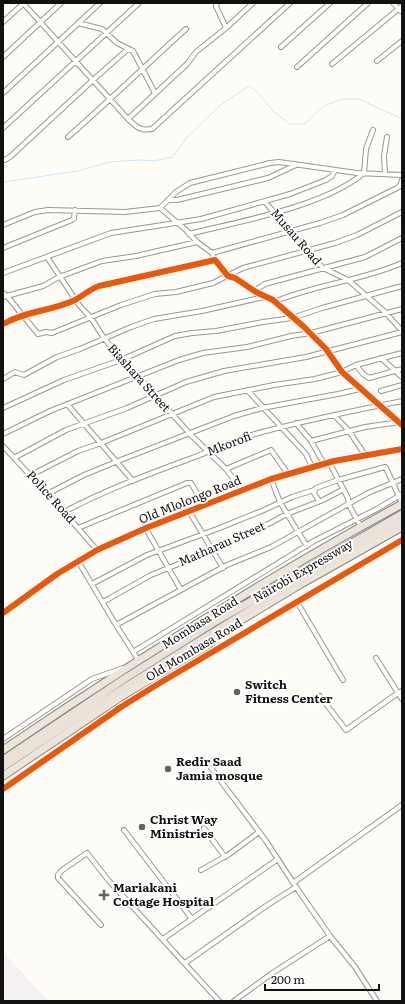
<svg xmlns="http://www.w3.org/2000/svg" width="405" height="1004" viewBox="0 0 405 1004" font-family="Literata,serif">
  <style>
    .industrial { fill: #f5f0f3 }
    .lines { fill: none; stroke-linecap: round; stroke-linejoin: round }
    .stream { stroke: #cde8f7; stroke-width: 1 }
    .minor-casing { stroke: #979795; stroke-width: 6 }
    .tertiary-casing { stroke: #979795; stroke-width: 7 }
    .trunk-casing { stroke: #858482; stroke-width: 9 }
    .motorway-casing { stroke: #858482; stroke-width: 9 }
    .minor { stroke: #fffffe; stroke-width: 4 }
    .tertiary { stroke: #fffffe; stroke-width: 5 }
    .trunk { stroke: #ece5da; stroke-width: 7 }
    .motorway { stroke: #eae1d8; stroke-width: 7 }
    .cycleway-casing { stroke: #fff; stroke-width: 8 }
    .cycleway { stroke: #e8590c; stroke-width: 6 }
    .poi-dot { fill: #646362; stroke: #fff; stroke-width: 1.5 }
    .labels { text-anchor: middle; stroke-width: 4; stroke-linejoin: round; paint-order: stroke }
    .street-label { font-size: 12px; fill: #111; stroke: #fff }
    .poi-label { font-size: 12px; font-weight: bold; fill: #111; stroke: #fff; text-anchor: start }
  </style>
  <rect width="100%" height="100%" fill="#fdfcf7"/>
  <path class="industrial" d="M3 952 48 1001H3Z"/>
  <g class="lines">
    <path class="stream" d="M3 182 78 171 109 162 141 160 153 161 173 157 186 138 223 103 249 86 257 92 274 112 290 124H304L324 106 342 99H359L402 119"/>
    <g class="minor-casing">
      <path id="minor" d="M23 3 128 119 187 64 196 52 226 28 253 3
        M217 3 216 6 226 28
        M393 3 402 12
        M3 22 24 3
        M78 23 102 29 117 43 133 51 155 93
        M281 47 330 3
        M3 57 61 3
        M377 61 402 41
        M332 64 402 6
        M297 67 368 3
        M3 93 100 3
        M128 119C137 127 139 131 152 129L290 3
        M3 128 139 3
        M68 137C108 102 146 65 186 29
        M3 159 5 160 11 156 93 80 128 49
        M385 174 384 156 387 137
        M168 200H177L268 178 296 165
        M265 202 323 268 348 280 385 312 402 331
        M160 208 176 192 190 183 270 163 279 162 357 173 402 175
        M3 225 35 212 48 210 125 212 160 208 186 230 197 242 212 253 215 260
        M189 234C241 221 323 207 364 173L366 149 373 130
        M3 248 72 220 74 218 75 210
        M212 253 320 223 343 215 397 188 400 186 402 180
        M47 257 79 305 91 318 104 338 121 360 138 376 190 434 226 469 243 491
        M3 273 111 233 201 219 290 194 326 180 332 176 335 170
        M254 291 265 284 365 257 402 238
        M3 293 7 296 38 334 46 332 52 333 121 305 155 294 176 292 213 283 243 268 335 243 357 235 402 212
        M3 297 43 286 59 277 102 261 136 256 197 242
        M274 302C316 284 361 281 402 263
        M3 324C25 311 52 311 75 300 84 295 90 289 99 286L215 260 228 276 235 278 256 292 273 300 303 326 326 349 342 372 402 425
        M381 358 402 377
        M356 365 363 374 369 378 402 369
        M3 379 15 372 24 375 57 357 80 349 131 327 154 319 202 311 264 297
        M248 391 306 454 312 467
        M381 391 402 385
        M67 404 133 481
        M3 408 64 380 121 360 175 336 192 333 216 331 263 322 292 318 322 308 402 286
        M334 415 349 431 365 455
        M296 423 311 441 324 464
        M3 434 50 411 179 360 203 353 247 347 291 336 311 333 402 309
        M311 441 365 427 400 422
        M3 446 64 512 97 550
        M14 458 66 430 127 408 186 382 224 371 306 357 402 332
        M329 462 348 498 349 505 361 527
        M226 469 271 450 288 474
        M31 475 78 451 101 443 214 397 274 385 315 379 342 372 356 365 402 353
        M47 494 84 475 118 461 234 416 262 408 338 394 360 389
        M319 501 314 493 316 488 338 480 385 467 386 468 402 503
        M189 511 223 568
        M64 512C105 490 149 474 192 458 217 449 240 437 266 431 311 419 357 410 402 401
        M78 528 187 483H191L204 505
        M146 529 181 590
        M307 546 298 532 368 493 402 479
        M78 561 116 625 139 661
        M92 584 147 555 217 529 264 510 292 497 314 490
        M103 602 151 575 213 550 257 530 287 514 323 500 342 490
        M297 602 343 680
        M3 613 57 574 97 550 146 528 271 479 334 461 402 449
        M116 625 227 565 271 547 298 532 280 502 271 479
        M133 652 314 541 377 509 402 494
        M376 658 398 693 402 691
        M320 696 346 730 398 693 402 699
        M3 739 92 679 123 668
        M211 768 266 841 296 887 330 936 355 967 377 1001
        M204 828 225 857
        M124 830 192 919
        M201 870 228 855 259 832
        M293 883 402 805
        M101 925 58 878V875L61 871 87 853 109 881 219 1001
        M163 939 278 859
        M185 963 266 906 296 887
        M234 1001 271 974 330 936"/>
    </g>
    <g class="tertiary-casing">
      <path id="tertiary" d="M3 789 121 707 158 684 402 540"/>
    </g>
    <g class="trunk-casing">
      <path id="trunk" d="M3 750C132 662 265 579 402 504
        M3 776 122 696 205 647 238 622 301 584 402 527"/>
    </g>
    <g class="motorway-casing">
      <path id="motorway" d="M3 760 124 679 213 623 402 514
        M3 767C133 680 266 598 402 521"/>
    </g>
    <use href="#minor" class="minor"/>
    <use href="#tertiary" class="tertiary"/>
    <use href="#trunk" class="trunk"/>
    <use href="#motorway" class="motorway"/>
    <g class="cycleway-casing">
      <path id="cycleway" d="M3 324C25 311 52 311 75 300 84 295 90 289 99 286L215 260 228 276 235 278 256 292 273 300 303 326 326 349 342 372 402 425
        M3 613 57 574 97 550 146 528 271 479 334 461 402 449
        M3 789 121 707 158 684 402 540"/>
    </g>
    <use href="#cycleway" class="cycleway"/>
  </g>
  <g class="poi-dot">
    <circle cx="237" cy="692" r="4"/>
    <circle cx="168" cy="769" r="4"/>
    <circle cx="142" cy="827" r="4"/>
    <path d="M102 889h4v4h4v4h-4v4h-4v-4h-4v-4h4z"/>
  </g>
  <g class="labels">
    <g class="street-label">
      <text transform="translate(296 237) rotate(49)" y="4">Musau Road</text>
      <text transform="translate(139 378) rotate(48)" y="4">Biashara Street</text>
      <text transform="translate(229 444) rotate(-21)" y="4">Mkorofi</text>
      <text transform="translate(51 497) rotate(48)" y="4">Police Road</text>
      <text transform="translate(190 500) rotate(-22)" y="4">Old Mlolongo Road</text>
      <text transform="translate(222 544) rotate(-24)" y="4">Matharau Street</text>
      <text transform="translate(303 571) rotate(-30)" y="4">Nairobi Expressway</text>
      <text transform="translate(200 623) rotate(-32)" y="4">Mombasa Road</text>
      <text transform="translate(194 650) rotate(-31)" y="4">Old Mombasa Road</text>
    </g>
    <g class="poi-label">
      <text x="245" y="689">Switch<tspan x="245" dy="14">Fitness Center</tspan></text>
      <text x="176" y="766">Redir Saad<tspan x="176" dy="14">Jamia mosque</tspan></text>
      <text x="150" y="824">Christ Way<tspan x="150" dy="14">Ministries</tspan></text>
      <text x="113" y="892">Mariakani<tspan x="113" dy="14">Cottage Hospital</tspan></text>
    </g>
  </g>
  <rect width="405" height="1004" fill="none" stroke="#111111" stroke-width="8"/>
  <path d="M265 984v6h114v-6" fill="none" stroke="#111111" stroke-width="2"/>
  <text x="271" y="984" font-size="12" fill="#111111" stroke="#ffffff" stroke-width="3" paint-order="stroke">200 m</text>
</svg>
